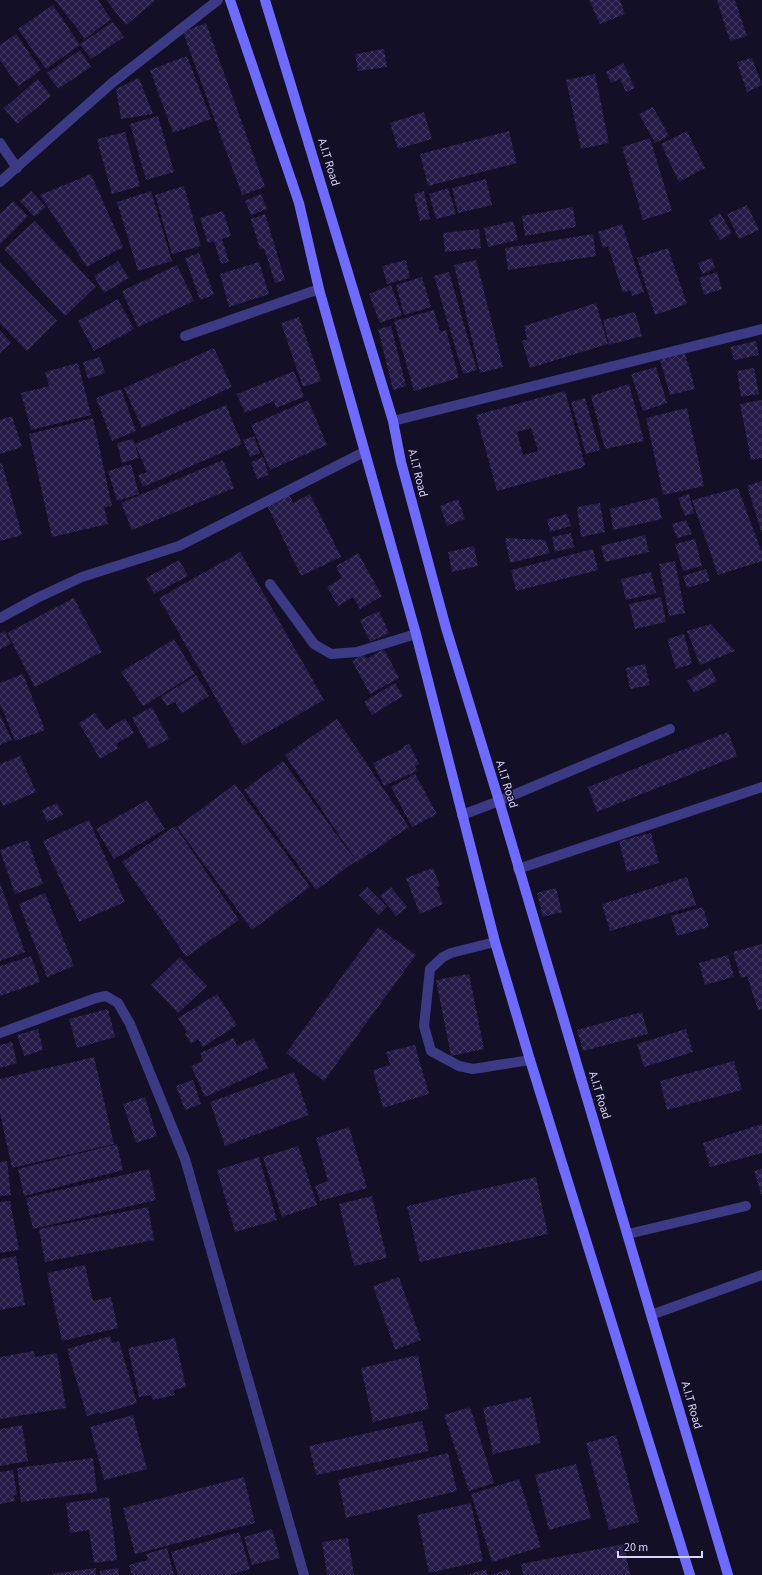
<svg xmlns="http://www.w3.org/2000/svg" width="762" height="1575" viewBox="0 0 762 1575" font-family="'Source Sans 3',sans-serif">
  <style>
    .building { fill: url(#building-cross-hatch); fill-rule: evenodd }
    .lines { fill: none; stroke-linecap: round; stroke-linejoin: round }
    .lane { stroke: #3d3a85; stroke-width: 10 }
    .street { stroke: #3d3a85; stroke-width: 10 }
    .secondary { stroke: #6f6bff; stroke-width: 10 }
    .labels { text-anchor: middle; stroke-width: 3; stroke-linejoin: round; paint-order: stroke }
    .street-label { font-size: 12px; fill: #d9d4ff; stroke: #130f26 }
  </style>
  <defs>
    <pattern id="building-cross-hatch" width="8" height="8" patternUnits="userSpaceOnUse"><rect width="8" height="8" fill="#241b47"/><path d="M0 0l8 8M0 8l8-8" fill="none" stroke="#433b63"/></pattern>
  </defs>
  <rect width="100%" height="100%" fill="#130f26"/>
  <path class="building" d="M55 0H98L111 19 85 39Z
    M106 0H154L155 1 126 25Z
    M589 0H620L625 14 600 24Z
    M717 0H735L747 36 730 41Z
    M53 5 80 45 46 69 18 29Z
    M113 22 124 37 91 59 80 44Z
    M206 23 265 187 242 195 183 32Z
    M16 34 41 70 18 86 0 60V45Z
    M384 49 387 67 358 71 355 54Z
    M80 50 91 67 58 89 47 73Z
    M187 56 211 119 173 133 150 70Z
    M752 58 762 85 747 92 737 62Z
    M623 63 635 88 626 92 620 79 611 83 606 72Z
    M595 74 609 143 581 149 566 80Z
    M139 78 153 114 121 119 116 89Z
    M38 79 51 96 17 124 4 108Z
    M653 107 669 136 655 143 639 114Z
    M424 112 432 139 398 149 390 123Z
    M158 116 174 172 146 180 130 124Z
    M509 131 517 163 428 186 420 154Z
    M687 131 705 168 679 182 661 144Z
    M125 132 140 186 112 194 97 139Z
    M650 138 672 211 643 220 622 147Z
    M91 174 123 247 87 267 40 195Z
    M486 179 492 205 458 213 452 188Z
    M184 186 201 246 172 254 155 195Z
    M448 188 456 214 436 219 429 194Z
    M31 191 46 207 34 217 20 201Z
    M151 191 172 261 138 271 117 202Z
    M424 191 430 219 420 221 414 194Z
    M261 194 267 209 251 215 245 201Z
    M13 201 28 216 0 244V214Z
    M747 205 759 230 739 239 727 214Z
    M573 207 576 227 525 236 522 216Z
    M223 211 231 236 222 239 229 262 221 264 214 241 208 243 200 218Z
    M720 213 732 233 720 240 709 220Z
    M265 214 285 280 275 283 264 248 260 249 251 219Z
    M35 221 96 287 65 316 4 249Z
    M513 221 518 240 488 247 484 228Z
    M622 224 644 292 632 296 630 290 623 293 608 246 603 248 598 232Z
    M479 229 481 248 445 252 443 233Z
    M593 234 596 256 508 270 505 248Z
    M668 248 687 304 655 315 637 258Z
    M199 253 214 295 200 300 185 258Z
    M712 258 715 268 702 274 698 263Z
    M406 260 410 278 387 284 382 266Z
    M476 260 503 367 480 373 454 265Z
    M118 261 129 278 104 293 94 276Z
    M259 262 269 294 229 307 220 274Z
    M0 263 57 321 27 351 0 323Z
    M177 265 194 301 138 327 122 291Z
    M449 272 477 370 463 374 434 276Z
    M717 272 722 289 704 295 699 278Z
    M422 277 431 307 404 315 396 285Z
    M391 285 402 315 380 323 369 294Z
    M118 299 134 329 94 351 78 321Z
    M596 303 608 344 530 368 522 341 527 339 524 326Z
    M434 310 440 332 446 330 459 378 414 391 394 321Z
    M635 312 642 336 609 345 603 320Z
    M299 317 321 381 303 387 281 323Z
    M391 326 406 386 393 390 378 329Z
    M0 330 11 343 0 353Z
    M756 341 759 355 734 360 730 347Z
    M214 348 232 387 142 428 124 388Z
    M685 353 695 389 670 395 660 360Z
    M100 357 105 373 88 379 83 362Z
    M78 363 91 415 31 430 21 393 49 386 45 372Z
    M656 367 667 403 643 411 631 374Z
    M754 368 759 394 741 397 737 371Z
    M294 371 304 397 276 408 274 401 245 413 237 394Z
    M629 384 644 441 605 449 591 396Z
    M121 389 136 431 112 441 96 398Z
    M565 391 585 465 583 466 584 467 497 491 476 415ZM531 428 538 451 523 455 517 432Z
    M585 398 600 450 586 454 571 402Z
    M308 400 327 445 270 470 251 425Z
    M762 400V458L751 460 740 404Z
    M226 405 242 444 143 487 138 475 147 472 135 444Z
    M687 408 704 486 663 495 646 418Z
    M12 416 22 447 0 454V420Z
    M93 418 112 506 104 507 108 524 52 537 29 434Z
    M254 436 260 453 250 457 243 440Z
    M133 439 139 458 122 463 117 443Z
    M263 457 269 475 257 479 251 462Z
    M223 460 234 488 132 530 121 503Z
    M2 463 22 535 0 541V464Z
    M131 464 139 494 117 501 108 471Z
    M762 481V534L747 486Z
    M738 488 762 553V561L718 575 692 500Z
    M289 494 293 503 310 494 341 557 301 576 267 505Z
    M689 494 694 513 685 516 678 498Z
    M657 497 662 519 613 530 610 509Z
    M458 499 465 519 447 526 440 506Z
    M600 503 605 532 581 537 577 507Z
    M567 514 571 526 550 532 547 519Z
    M686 520 692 534 677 538 672 524Z
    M571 533 574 547 555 552 552 537Z
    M645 535 649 552 605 562 601 546Z
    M505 538 545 540 550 553 510 563Z
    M695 539 702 566 683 571 675 544Z
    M474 546 478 566 452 572 448 552Z
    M593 549 598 570 516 591 511 570Z
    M240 552 324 700 243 746 159 598Z
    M358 553 382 596 360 609 353 597 338 606 327 587 342 578 336 566Z
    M179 560 188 576 154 594 146 578Z
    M675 561 685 613 669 616 659 564Z
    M706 569 710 581 687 588 683 576Z
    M651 572 656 593 626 600 621 579Z
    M661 597 666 622 635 629 629 604Z
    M74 598 102 652 35 687 7 633Z
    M379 611 389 633 370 642 360 620Z
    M711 624 735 651 700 665 687 631Z
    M5 631 11 644 0 649V633Z
    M684 634 692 664 676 669 667 639Z
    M174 639 195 674 143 706 121 672Z
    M384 649 399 678 370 694 352 661 364 654 366 659Z
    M645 664 650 685 630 689 626 668Z
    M710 668 717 681 694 693 687 681Z
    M23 674 45 730 15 741 0 703V683Z
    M196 675 209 696 182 713 175 702 167 706 161 697Z
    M395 683 403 696 372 715 364 702Z
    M152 707 169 739 149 749 132 718Z
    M95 713 106 730 125 718 134 733 116 744 118 748 100 759 79 723Z
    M0 715 12 740 0 745Z
    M337 719 409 827 357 862 285 755Z
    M728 732 737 756 597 812 588 787Z
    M409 744 419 764 415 766 417 771 384 786 373 763 404 748V746Z
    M20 756 36 792 3 806 0 799V764Z
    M283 761 356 861 316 890 244 790Z
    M415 774 437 814 412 827 391 787Z
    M235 784 310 887 252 930 177 827Z
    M147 800 165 829 114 859 96 829Z
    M57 803 63 815 47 822 42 810Z
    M89 820 125 902 79 922 43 841Z
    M175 826 239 920 186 957 122 862Z
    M651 833 659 863 627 872 619 841Z
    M28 840 43 884 15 894 0 850Z
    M433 868 440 886 436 887 443 904 420 914 406 878Z
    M687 877 696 905 610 931 602 904Z
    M0 883 25 952 0 961Z
    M367 887 387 907 379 915 359 895Z
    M391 887 407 907 396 916 380 896Z
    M556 888 562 912 543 917 537 893Z
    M45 893 74 966 47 977 19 904Z
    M703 907 709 927 677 936 671 916Z
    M378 927 416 955 324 1081 286 1053Z
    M762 944V1009L758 1010 747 976 741 978 733 952Z
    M728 955 734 977 705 985 699 963Z
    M31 956 40 982 0 996V966Z
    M180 957 207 986 178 1013 151 985Z
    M469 974 484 1049 451 1056 436 980Z
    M217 994 237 1025 203 1047 198 1039 191 1044 185 1034 187 1032 178 1018Z
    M108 1009 115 1037 77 1048 69 1019Z
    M642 1012 648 1034 583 1051 577 1030Z
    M38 1029 43 1050 24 1056 17 1035Z
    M686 1029 693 1052 644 1067 637 1044Z
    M234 1038 237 1046 254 1038 268 1068 205 1097 191 1066 203 1061 200 1053Z
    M12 1042 17 1063 0 1068V1045Z
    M415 1045 429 1094 383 1108 373 1070 390 1065 386 1052Z
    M94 1057 114 1144 12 1168 0 1113V1079Z
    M734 1061 742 1090 667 1110 660 1081Z
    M294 1072 309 1115 225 1146 210 1102Z
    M193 1080 201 1104 185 1110 176 1086Z
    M145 1097 157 1136 136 1143 123 1104Z
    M762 1124V1153L710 1167 703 1143Z
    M349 1127 367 1188 320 1201 315 1186 328 1181 316 1138Z
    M117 1144 123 1170 24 1196 18 1169Z
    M298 1146 317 1205 282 1217 263 1157Z
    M259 1157 277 1220 235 1232 217 1170Z
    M7 1161 11 1195 0 1196V1162Z
    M149 1169 156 1200 33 1229 26 1198Z
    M762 1169V1197L754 1171Z
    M536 1177 548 1234 420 1262 407 1206Z
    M372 1196 387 1258 354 1266 339 1204Z
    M10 1201 19 1250 0 1253V1202Z
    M148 1207 154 1240 45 1262 39 1229Z
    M16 1256 25 1305 0 1310V1259Z
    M85 1265 93 1301 111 1297 118 1328 62 1341 47 1273Z
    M399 1277 421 1340 395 1350 373 1286Z
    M110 1336 112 1343 119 1341 137 1403 101 1414 100 1412 87 1416 67 1349Z
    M175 1338 186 1387 173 1390 175 1395 153 1400 151 1395 139 1397 128 1348Z
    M34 1351 35 1357 57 1353 66 1408 0 1419V1357Z
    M418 1355 429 1409 373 1422 361 1368Z
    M531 1397 541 1443 493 1454 483 1408Z
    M470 1407 494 1483 469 1491 444 1415Z
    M133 1415 147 1469 104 1480 90 1427Z
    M422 1421 429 1451 316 1475 309 1446Z
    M22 1425 28 1461 0 1466V1429Z
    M616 1435 639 1522 609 1530 586 1443Z
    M448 1453 457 1491 346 1518 338 1480Z
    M93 1458 97 1492 21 1502 17 1468Z
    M576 1464 591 1518 549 1530 535 1475Z
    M13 1470 17 1495 14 1496 15 1501 0 1504V1472Z
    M244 1477 255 1523 135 1554 123 1508Z
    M519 1479 541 1547 492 1562 471 1494Z
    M109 1497 117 1560 94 1563 89 1530 70 1533 66 1503Z
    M471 1503 483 1561 429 1573 417 1515Z
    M272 1529 280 1558 252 1565 244 1537Z
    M239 1532 250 1569 230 1575H178L171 1552Z
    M348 1538 354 1575H327L322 1542Z
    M624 1544 630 1575H523L521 1564Z
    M167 1548 174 1575H132L129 1565 148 1560 146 1554Z
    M96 1568V1575H53V1574Z
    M118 1568 119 1575H100V1571Z
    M486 1569 488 1575H467Z
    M508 1569 510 1575H491Z"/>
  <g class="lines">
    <path class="lane" d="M185 336 319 289
      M270 584 314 644 331 654 357 652 416 634
      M462 815 499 801 670 729
      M495 942 451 953 443 957 430 969 424 1026 431 1051 459 1066 473 1069 530 1060
      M628 1234 746 1206
      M651 1315 762 1275"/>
    <path class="street" d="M0 143 17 168
      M0 182 112 83 218 0
      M393 421 762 329
      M0 618 37 598 82 577 179 546 364 452
      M518 869 762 787
      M0 1033 96 998 106 996 118 1003 130 1024 185 1159 304 1575"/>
    <path class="secondary" d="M230 0 299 203 319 289 416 634 495 942 530 1060 690 1575
      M265 0 393 421 401 462 446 628 499 801 728 1575"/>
  </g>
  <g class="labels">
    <g class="street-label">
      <text transform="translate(329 162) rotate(73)" y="4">A.I.T Road</text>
      <text transform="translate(418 473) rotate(76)" y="4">A.I.T Road</text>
      <text transform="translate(507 784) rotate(73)" y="4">A.I.T Road</text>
      <text transform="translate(600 1095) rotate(73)" y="4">A.I.T Road</text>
      <text transform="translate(692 1405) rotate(74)" y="4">A.I.T Road</text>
    </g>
  </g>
  <path d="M618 1551v6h84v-6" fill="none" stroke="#d9d4ff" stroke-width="2"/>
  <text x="624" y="1551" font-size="12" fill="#d9d4ff" stroke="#130f26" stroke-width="3" paint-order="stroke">20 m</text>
</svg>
